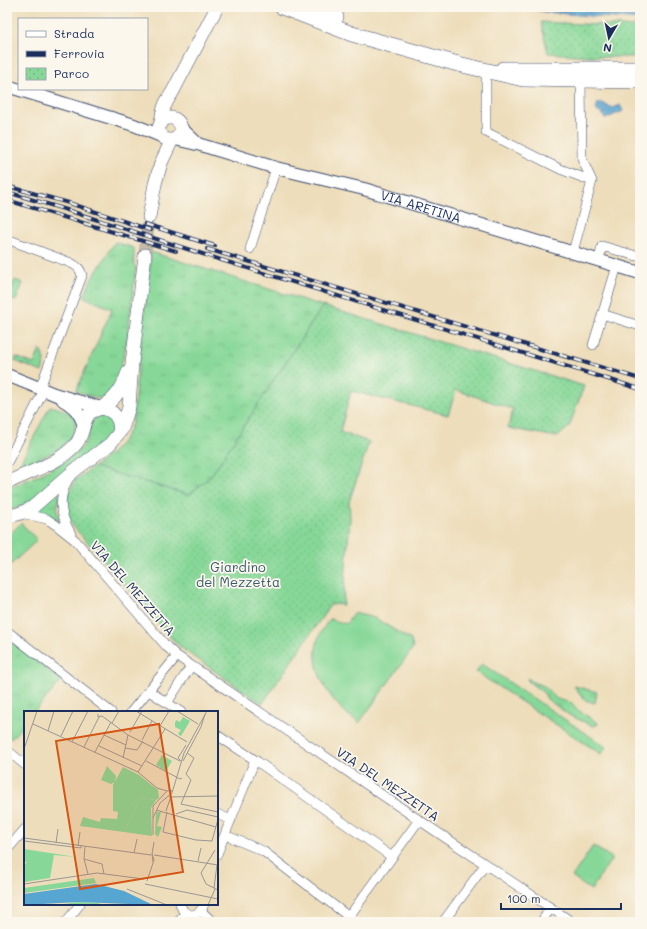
<svg xmlns="http://www.w3.org/2000/svg" width="647" height="929" viewBox="0 0 647 929" font-family="Mali,sans-serif">
  <style>
    .grass { fill: url(#grass-tufts); stroke: #51847b }
    .park { fill: url(#park-dots); stroke: #51847b }
    .pitch { fill: #87d898; stroke: #51847b }
    .water { fill: url(#water-rules); stroke: #396a98 }
    .lines { fill: none; stroke-linecap: round; stroke-linejoin: round }
    .secondary-tunnel { stroke: #c3baa8; stroke-width: 13; stroke-dasharray: 13 6; stroke-linecap: butt }
    .minor-casing { stroke: #3a496c; stroke-width: 10 }
    .tertiary-casing { stroke: #3a496c; stroke-width: 14 }
    .secondary-casing { stroke: #3a496c; stroke-width: 14 }
    .primary-casing { stroke: #3a496c; stroke-width: 16 }
    .minor { stroke: #fff; stroke-width: 9 }
    .tertiary { stroke: #fff; stroke-width: 12 }
    .secondary { stroke: #fff; stroke-width: 13 }
    .primary { stroke: #fff; stroke-width: 15 }
    .rail-casing { stroke: #1b2f5e; stroke-width: 4 }
    .rail { stroke: #fbf7ec; stroke-width: 2.5; stroke-dasharray: 8; stroke-linecap: butt }
    .labels { text-anchor: middle; stroke-width: 3.5; stroke-linejoin: round; paint-order: stroke }
    .street-label { font-size: 13px; fill: #1b2f5e; stroke: #fbf7ec }
    .park-label { font-size: 13px; fill: #36596c; stroke: #fbf7ec }
    .inset-road { fill: none; stroke: #999795; stroke-width: 1 }
    .view { fill: #d45514; fill-opacity: 0.15; stroke: #d45514; stroke-width: 2 }
    .inset-edge { fill: none; stroke: #1b2f5e; stroke-width: 2 }
  </style>
  <defs>
    <pattern id="grass-tufts" width="24" height="20" patternUnits="userSpaceOnUse"><rect width="24" height="20" fill="#87d898"/><path d="M3 7l-1-3M5 7V3M7 7l1-3M15 17l-1-3M17 17v-4M19 17l1-3" fill="none" stroke="#74ba85"/></pattern>
    <pattern id="park-dots" width="8" height="8" patternUnits="userSpaceOnUse"><rect width="8" height="8" fill="#87d898"/><path d="M2 2h.1M6 6h.1" fill="none" stroke="#74ba85" stroke-width="1.8" stroke-linecap="round"/></pattern>
    <pattern id="water-rules" width="6" height="5" patternUnits="userSpaceOnUse"><rect width="6" height="5" fill="#57a5d1"/><path d="M0 2.5h6" fill="none" stroke="#4787ad"/></pattern>
  </defs>
  <rect width="100%" height="100%" fill="#fbf7ec"/>
  <filter id="ink" filterUnits="userSpaceOnUse"><feTurbulence type="fractalNoise" baseFrequency=".025" numOctaves="2"/><feDisplacementMap in="SourceGraphic" scale="8" xChannelSelector="R" yChannelSelector="G"/><feConvolveMatrix kernelMatrix="1 2 1 2 8 2 1 2 1" color-interpolation-filters="sRGB"/></filter>
  <filter id="wash" filterUnits="userSpaceOnUse"><feTurbulence type="fractalNoise" baseFrequency=".012" numOctaves="4" result="noise"/><feDisplacementMap in="SourceGraphic" scale="16" xChannelSelector="R" yChannelSelector="G"/><feGaussianBlur stdDeviation="0.9" result="paint"/><feColorMatrix in="noise" values="0 0 0 0 0 0 0 0 0 0 0 0 0 0 0 0 0 1.4 0 .05"/><feComposite in="paint" operator="in"/></filter>
  <g filter="url(#wash)">
    <rect width="100%" height="100%" fill="#edddba"/>
    <path class="grass" d="M115 242 134 248V265L136 267 127 341 116 387 109 394 102 398H95L76 391 112 309 84 297 90 282Z
      M151 252 323 306 210 477 189 495 94 467C110 454 126 443 132 423Z
      M15 280 23 283 16 301 8 298Z
      M40 349 45 360 42 372 15 361 16 357 34 364Z
      M50 406C57 408 66 410 71 414 75 418 76 423 75 428 70 450 37 460 19 465Z
      M101 415H105L113 419V434L44 492 25 505 7 511V489C31 478 66 465 83 446 91 436 87 419 101 415Z
      M60 487 57 511 59 519 57 521 31 513Z
      M7 638 61 681 34 712H25V723L11 739 7 735Z
      M527 678 535 683 544 686 557 699 572 703 576 709 598 723 597 725 593 726 569 715 547 699 544 693 529 682Z
      M574 686 597 692 595 703 585 700Z"/>
    <path class="park" d="M541 22 640 27V57H604L548 53Z
      M323 306 584 386 569 427 557 437 508 428 513 409 456 390 448 415 351 391 340 432 369 442 349 502 350 518 343 605 331 604 262 704 184 650 174 641 73 526 67 516 66 506 67 497 76 479 94 467 189 495 210 477Z"/>
    <path class="pitch" d="M21 523 37 540 7 568V537Z
      M354 613 375 618 411 640 413 648 359 723C355 719 351 717 347 714 328 697 311 670 317 643 319 634 324 626 330 619L346 624Z
      M482 664 606 747 601 754 476 672Z
      M593 846 612 858 591 890 572 877Z"/>
    <path class="water" d="M525 7H640V20L544 12Z
      M598 103H602L613 108 620 105 623 111 605 119 602 113 598 112 596 109Z"/>
  </g>
  <g filter="url(#ink)">
    <g class="lines">
      <path class="secondary-tunnel" d="M145 255 149 217"/>
      <g class="minor-casing">
        <path id="minor" d="M486 70V132L560 169 592 181
          M581 81 582 159 592 181
          M7 239 71 263C77 266 81 269 82 276L40 388
          M250 249 276 168
          M573 252 592 181
          M599 260 602 246 640 257
          M602 314 640 326
          M593 345 617 266
          M8 461 44 390
          M69 478C57 498 60 514 71 534
          M21 513 47 519 56 525 75 540 167 647 177 656 419 820 572 922
          M7 631 111 712
          M149 691 181 712
          M167 703 191 666
          M131 712 177 656
          M217 735 258 762 392 857
          M7 750 25 765
          M217 814 231 820
          M225 835 263 851 349 917
          M7 850 25 829
          M217 854 255 760
          M180 904 183 911 190 915C198 915 202 911 204 904
          M201 911 213 922
          M66 922 80 904
          M178 922 185 913
          M345 922 419 820
          M443 922 485 865
          M541 922 551 908"/>
      </g>
      <g class="tertiary-casing">
        <g id="tertiary">
          <path d="M7 86 134 125 161 136"/>
          <path d="M181 128 198 144"/>
          <path id="s1" d="M175 139 201 145 276 168 364 189 640 273"/>
          <path d="M7 375 54 394 101 408"/>
          <path d="M63 400C75 407 80 413 84 426"/>
        </g>
      </g>
      <g class="secondary-casing">
        <path id="secondary" d="M159 129a11 11 0 1 1 22 0a11 11 0 1 1-22 0Z
          M161 122C162 110 165 103 172 93L217 7
          M149 217 155 184 161 163 172 140
          M101 408C115 410 121 420 119 433
          M7 483C30 471 59 464 76 444 84 435 82 421 90 413 94 410 98 410 101 408 117 398 122 389 128 372
          M7 517 21 513 33 507 75 470 110 444 122 429 129 407 132 363 145 255"/>
      </g>
      <g class="primary-casing">
        <path id="primary" d="M282 7 352 34 458 64 523 79 640 81
          M312 7 336 17
          M503 69H640"/>
      </g>
      <use href="#minor" class="minor"/>
      <use href="#tertiary" class="tertiary"/>
      <use href="#secondary" class="secondary"/>
      <use href="#primary" class="primary"/>
      <g class="rail-casing">
        <path id="rail" d="M7 186 69 203 150 230
          M7 192 67 210 218 259 640 389
          M7 200 176 251
          M145 224 215 246
          M207 249 640 379"/>
      </g>
      <use href="#rail" class="rail"/>
    </g>
  </g>
  <g class="labels">
    <g class="street-label">
      <text dy="5" stroke="none"><textPath href="#s1" startOffset="255">VIA ARETINA</textPath></text>
      <text transform="translate(133 588) rotate(49)" y="5">VIA DEL MEZZETTA</text>
      <text transform="translate(388 784) rotate(34)" y="5">VIA DEL MEZZETTA</text>
    </g>
    <g class="park-label">
      <text x="238" y="572">Giardino<tspan x="238" dy="15">del Mezzetta</tspan></text>
    </g>
  </g>
  <g transform="translate(24 711)">
    <rect width="194" height="194" fill="#edddba"/>
    <path d="M159 6 166 10 157 25 154 23 157 19 151 16V12L152 9 156 11ZM138 44 148 50 142 60 132 54ZM116 87 132 89 127 97 128 125 100 121ZM132 101H137L133 115 138 116 134 126 131 123Z" fill="#87d898"/>
    <path d="M99 56 115 64 134 79 135 87 132 89 116 87 100 121 56 115 59 106 76 111 77 107 93 108 94 101 89 100V74ZM0 138 52 146 30 144 26 167 0 171V154L3 151H0ZM70 167 72 172 0 182V177ZM54 191 74 192 80 194H32Z" fill="#87d898"/>
    <path d="M83 55 92 65 91 71 87 73 77 69ZM7 147 20 149 19 155 6 154Z" fill="#87d898"/>
    <path d="M72 173 100 180 129 194 54 191 0 194V183Z" fill="#57a5d1"/>
    <path class="inset-road" d="M112 0 163 31M153 0 174 13M74 3V6L78 5 104 24 156 50M88 12 95 0M9 13 114 61 133 77 143 80M136 15 145 0M24 20 30 0M106 21 118 0M80 24 102 34M37 25 49 0M118 29 128 10M48 31 64 0M75 35 118 55M60 36 75 6M101 37 113 39 119 30M0 38 13 0M71 41 87 11M163 42 170 47 162 63 167 69 157 93 194 101M99 47 104 24M122 50 156 68 158 67M157 50 154 47 162 34M159 50 177 16 181 3M114 61 141 18M145 86 194 85M132 99 192 116M142 100 146 88M143 101 139 121 172 129 188 130 194 108M152 103 163 99 194 106M129 107 136 92 148 82 160 42 183 0M129 124V95L143 80 147 79 148 81M0 127 127 144M0 130 57 137V135M32 132 34 118M54 135 56 121M191 139 177 162 182 173 194 179M110 142 113 128M128 143 130 131M130 144 194 154M60 148 78 153 80 163M60 148 64 163M60 148 61 136M174 150 177 137M123 170 130 149 128 143 129 151M0 173 73 162 120 168M121 173 194 188M190 177 193 154M103 178 143 194M184 194 191 178"/>
    <path class="view" d="M135 13 159 161 56 178 32 30Z"/>
    <rect width="194" height="194" class="inset-edge"/>
  </g>
  <rect width="647" height="929" fill="none" stroke="#fbf7ec" stroke-width="24"/>
  <rect x="18" y="18" width="130" height="72" fill="#fbf7ec" stroke="#a1a7b3"/>
  <rect x="26" y="31" width="20" height="6" fill="#ffffff" stroke="#a1a7b3"/>
  <text x="54" y="38" font-size="12" fill="#1b2f5e">Strada</text>
  <rect x="26" y="51" width="20" height="6" fill="#1b2f5e" stroke="#a1a7b3"/>
  <text x="54" y="58" font-size="12" fill="#1b2f5e">Ferrovia</text>
  <rect x="26" y="68" width="20" height="12" fill="url(#park-dots)" stroke="#a1a7b3"/>
  <text x="54" y="78" font-size="12" fill="#1b2f5e">Parco</text>
  <g transform="translate(609 38) rotate(189)" stroke="#fbf7ec" stroke-width="3" paint-order="stroke">
  <path d="M0-3L7 15L0 10L-7 15Z" fill="#1b2f5e"/>
  <text y="-6" font-size="11" font-weight="bold" text-anchor="middle" fill="#1b2f5e">N</text>
  </g>
  <path d="M501 903v6h120v-6" fill="none" stroke="#1b2f5e" stroke-width="2"/>
  <text x="507" y="903" font-size="12" fill="#1b2f5e" stroke="#fbf7ec" stroke-width="3" paint-order="stroke">100 m</text>
</svg>
